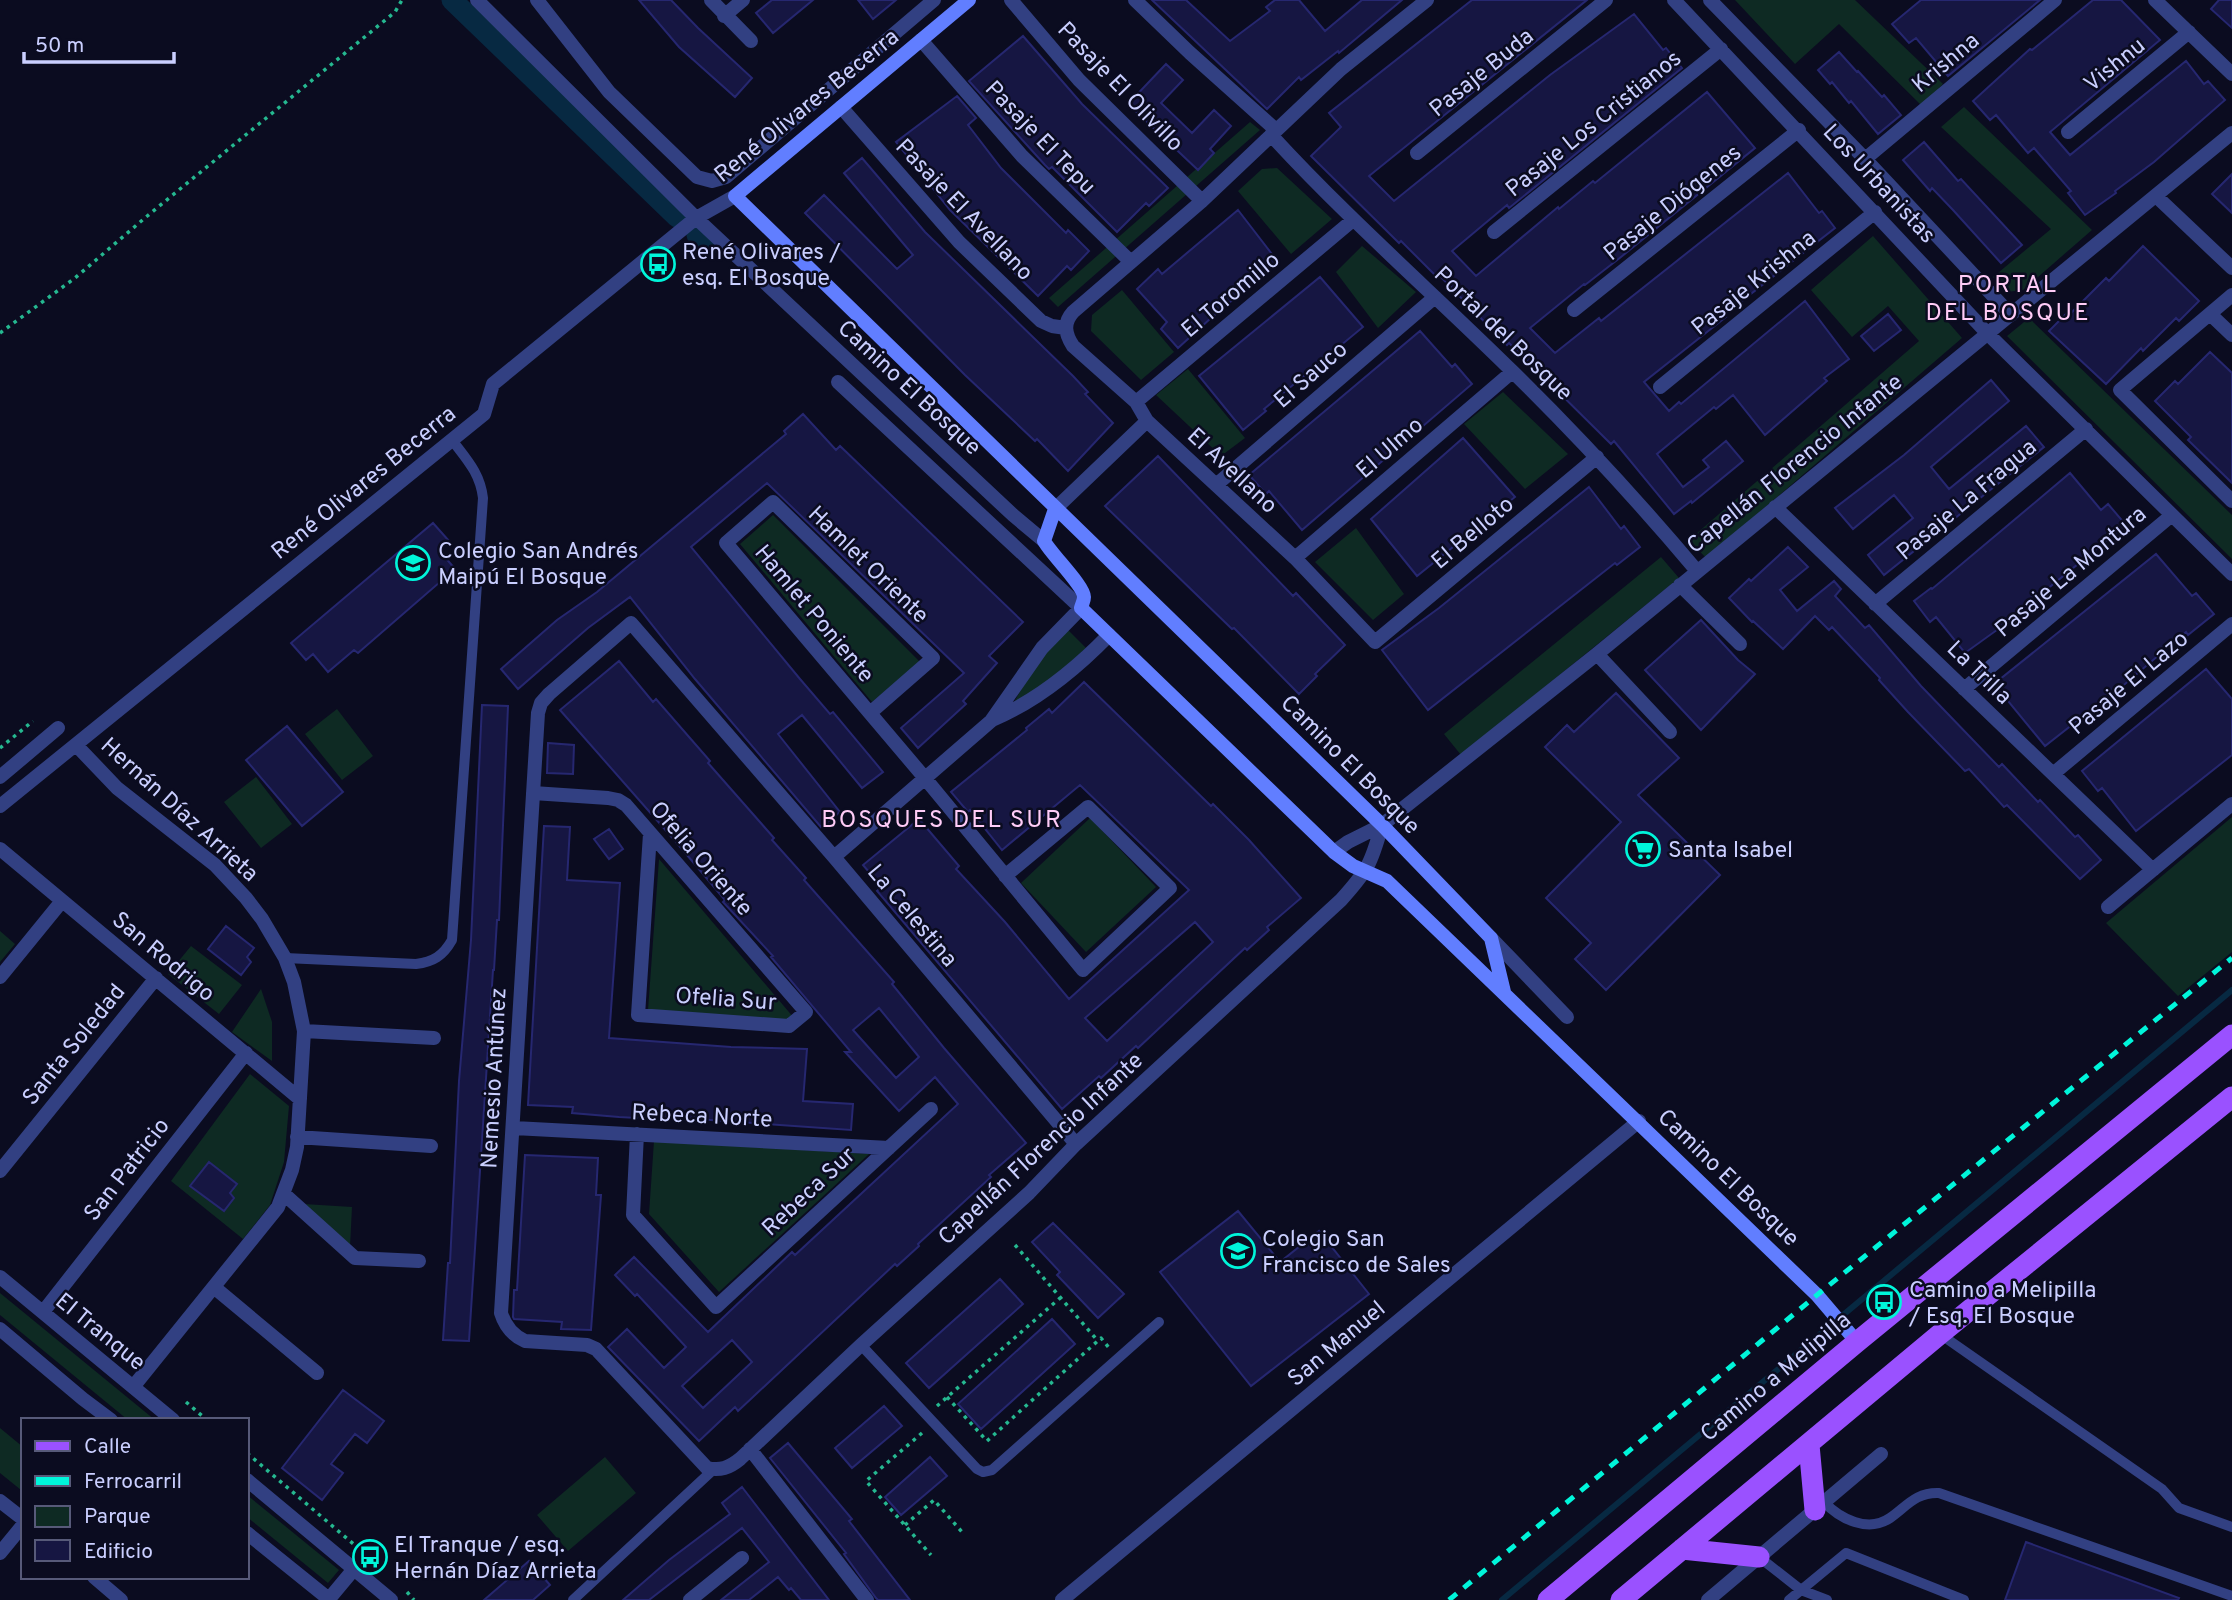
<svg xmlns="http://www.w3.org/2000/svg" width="2232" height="1600" viewBox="0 0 2232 1600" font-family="Overpass,sans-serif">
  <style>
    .green { fill: #0e2a23 }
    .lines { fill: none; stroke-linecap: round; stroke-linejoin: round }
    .stream { stroke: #072942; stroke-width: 6 }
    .canal { stroke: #072942; stroke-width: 21 }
    .building { fill: #161642; stroke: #262770; stroke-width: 2; fill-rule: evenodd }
    .path { stroke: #25b890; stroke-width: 3.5; stroke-dasharray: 3.5 5; stroke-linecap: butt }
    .lane { stroke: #324082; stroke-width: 10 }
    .street { stroke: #324082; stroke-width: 14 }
    .secondary { stroke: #617eff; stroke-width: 14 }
    .primary { stroke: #9a51ff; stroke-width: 21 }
    .rail { stroke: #00f5da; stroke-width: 5; stroke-dasharray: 10 9; stroke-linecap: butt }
    .labels { text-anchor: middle; stroke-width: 5; stroke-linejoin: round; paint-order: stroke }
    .street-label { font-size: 23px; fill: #cacfff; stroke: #0b0c20 }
    .poi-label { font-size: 23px; fill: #cacfff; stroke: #0b0c20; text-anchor: start }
    .neighbourhood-label { font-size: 24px; letter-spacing: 2px; fill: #ffccf7; stroke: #0b0c20 }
  </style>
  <rect width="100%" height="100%" fill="#0b0c20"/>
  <path class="green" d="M1735 0H1855L1943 84 1922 106 1839 24 1795 64Z
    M1964 107 2092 230 2023 290 2007 292 1993 277 2051 229 1941 127Z
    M1250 122 1260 130 1058 307 1049 298Z
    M1277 168 1332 219 1291 254 1238 191 1262 169Z
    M1873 236 1962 338 1706 558 1689 540 1919 341 1888 306 1852 337 1811 290Z
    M1362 246 1416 292 1378 328 1336 272Z
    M1122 290 1174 352 1141 380 1091 331 1092 315Z
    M2029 318 2232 515V559L2007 336Z
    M1188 369 1245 438 1221 456 1156 395Z
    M1503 392 1568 454 1525 489 1464 424Z
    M773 515 920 662 872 702 740 544Z
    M1356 528 1404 594 1373 620 1315 562Z
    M1661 557 1679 578 1461 755 1444 734Z
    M1067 629 1086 648 1052 679 1013 704 1035 665Z
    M337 709 373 756 342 780 305 734Z
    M256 777 292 824 261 848 224 802Z
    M2232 817V952L2178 996 2106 923Z
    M1090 818 1156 887 1086 952 1021 883Z
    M659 859 794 1018 791 1021 648 1010Z
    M0 931 15 944 0 962Z
    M191 946 242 985 219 1014 168 974Z
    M261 989 272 1022V1061L232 1032Z
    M250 1074 289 1106 284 1162 270 1205 243 1239 171 1181Z
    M654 1141 869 1154 719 1292 649 1214Z
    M304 1204 352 1207 350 1247Z
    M0 1293 155 1420H128L0 1315Z
    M0 1428 23 1447V1488L21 1490 0 1473Z
    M605 1457 636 1493 568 1551 537 1515Z
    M247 1495 339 1570 328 1583 247 1517Z"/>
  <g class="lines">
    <path class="stream" d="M1502 1600 2232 990"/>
    <path class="canal" d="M452 0 677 217
      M697 235 709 245"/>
  </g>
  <path class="building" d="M639 0H671L698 28 752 78 735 97 679 47Z
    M772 0H813L773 33 756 13Z
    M858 0H896L873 19Z
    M1152 0H1186L1230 41 1270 11 1266 7 1275 0H1299L1325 31 1362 0H1402L1339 53 1338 51 1301 80 1299 77 1267 109Z
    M1472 0H1587L1369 176 1394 201 1550 75 1634 14 1663 50 1666 48 1682 68 1509 208 1507 205 1452 251 1476 276 1558 207 1559 209 1593 181 1595 183 1707 92 1755 148 1621 257 1585 285 1584 284 1530 328 1555 353 1599 318 1601 321 1788 173 1819 213 1822 211 1835 228 1724 315 1726 317 1644 382 1669 411 1679 402 1681 404 1805 301 1849 359 1824 378 1827 381 1765 435 1733 395 1716 409 1714 407 1657 454 1683 487 1709 467 1703 460 1726 441 1743 461 1692 503 1691 501 1674 514 1614 441 1611 444 1509 343 1507 345 1437 273 1435 275 1401 241 1399 243 1311 156 1341 127 1329 113Z
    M1921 0H2040L1948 76 1916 38 1909 43 1892 24Z
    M2093 0H2121L2160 40 2050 132 2070 155 2186 61 2204 84 2208 81 2225 100 2154 162 2115 191 2116 193 2085 215 2068 193 2071 191 2034 148 2028 153 1996 115 1990 120 1973 101 2030 49 2032 50Z
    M2219 0H2232V28L2211 9Z
    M1023 36 1082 104 1168 188 1149 206 1146 203 1117 232 1052 167 1049 169 1045 165 969 81Z
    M1839 52 1857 72 1858 71 1882 97 1884 95 1901 115 1878 134 1851 101 1849 103 1832 82 1830 84 1818 70Z
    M1166 64 1183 80 1161 103 1192 133 1214 110 1231 126 1210 149 1214 153 1198 170 1128 104Z
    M957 96 976 118 968 125 1001 168 1066 233 1068 230 1089 251 1071 270 1067 266 1038 296 950 210 896 142Z
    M1924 142 1958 181 1961 179 2022 245 2001 263 1953 210 1932 188 1930 191 1903 160Z
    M862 158 925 232 1073 376 1088 392 1085 394 1113 423 1068 471 1037 439 1035 441 965 375 805 213 824 195 897 269 913 255 844 173Z
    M2232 174V213L2212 194Z
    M1238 210 1278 262 1211 318 1178 348 1161 329 1167 322 1137 289 1158 269 1162 274Z
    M2143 246 2199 301 2179 321 2176 318 2143 351 2141 348 2106 384 2049 331 2069 311 2071 313 2106 278 2109 281Z
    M1320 277 1363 327 1264 409 1266 411 1243 430 1199 376Z
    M1888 314 1901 330 1874 351 1861 336Z
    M1420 331 1452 367 1455 364 1472 384 1302 530 1269 491 1266 494 1249 475Z
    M2210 352 2232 373V483L2188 440 2191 437 2155 401 2175 381 2178 384Z
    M1991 380 2009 401 1931 467 1949 489 2026 426 2044 447 1884 575 1868 555 1913 518 1894 495 1853 529 1835 508 1904 455Z
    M803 414 836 450 840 446 1023 622 989 656 997 663 963 701 966 704 918 748 901 728 964 673 767 483 691 547 800 679 830 714 833 712 883 772 862 788 802 715 778 734 840 812 821 827 695 679 630 597 588 628 518 689 501 669 557 620 597 592 786 434 784 431Z
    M1463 438 1515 497 1417 576 1371 519Z
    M1158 456 1293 596 1296 593 1345 645 1315 674 1317 676 1299 694 1234 628 1232 629 1105 506Z
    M2070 473 2101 510 2108 504 2126 525 2014 616 2015 617 1965 653 1936 617 1930 622 1914 601 1931 588 1932 589Z
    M1589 487 1621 529 1624 526 1640 547 1617 565 1615 563 1428 710 1382 650 1439 608Z
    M433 523 449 541 439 550 455 569 358 653 354 650 328 672 313 654 306 660 291 643Z
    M1788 547 1808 567 1780 590 1797 611 1834 581 1841 589 1835 596 1865 628 1869 625 1921 686 1999 767 2002 764 2038 802 2040 800 2075 837 2078 835 2101 860 2080 879 2007 805 2004 807 1969 769 1965 771 1908 712 1879 680 1880 678 1832 627 1829 630 1815 616 1783 649 1753 621 1752 622 1729 598 1749 579 1751 581Z
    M2156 554 2192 596 2196 593 2214 614 2188 635 2186 632 2111 696 2110 695 2045 746 1994 684Z
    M1701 620 1738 660 1755 674 1701 730 1645 670Z
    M619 661 653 702 656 699 710 761 708 763 774 838 772 840 806 878 804 880 894 982 892 984 944 1048 1026 1143 989 1175 991 1177 918 1244 919 1246 897 1266 895 1264 738 1411 735 1407 699 1441 608 1347 627 1329 664 1368 686 1347 637 1294 635 1296 615 1275 634 1257 708 1332 792 1252 795 1255 958 1104 935 1077 899 1111 845 1052H851L771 957 773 956 723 902 725 900 676 842 560 710ZM879 1008 919 1057 896 1078 853 1030ZM732 1340 752 1362 703 1408 682 1386Z
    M2206 669 2232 699V755L2136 831 2102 788 2098 791 2082 771Z
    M1084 682 1211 806 1213 804 1249 840 1301 898 1267 927 1269 930 1247 950 1245 948 1138 1048 1136 1046 1101 1078 1099 1076 1062 1109 877 891 882 887 863 865 919 819 959 866 956 869 1005 922 1069 999 1189 890 1080 785 1002 850 970 810 968 812 951 792 1027 730 1026 728 1049 709 1052 713ZM1195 922 1213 942 1107 1041 1085 1018Z
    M1616 693 1679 758 1638 795 1720 875 1606 990 1575 959 1591 943 1546 898 1621 822 1545 747 1567 725 1574 732Z
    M482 705 508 706 499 920H497L494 970H493L469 1341 443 1340 448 1263H450L459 1081 471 940Z
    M287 726 343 792 302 826 246 760Z
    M548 743 574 745 573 774 547 773Z
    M544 826 570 827 567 880 620 883 609 1038 731 1047 807 1049 803 1101 853 1104 851 1130 696 1119 637 1116V1118L619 1117 572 1113 573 1107 528 1105Z
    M609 829 623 849 609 859 594 839Z
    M226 926 254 948 247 957 251 962 241 975 208 949Z
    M525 1155 598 1158 596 1195H601L591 1330 561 1329 562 1322 514 1319 513 1317 514 1290H517Z
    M209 1162 237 1184 230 1193 234 1198 224 1211 190 1186Z
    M1238 1211 1280 1262 1319 1231 1369 1294 1251 1386 1160 1272Z
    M1053 1223 1124 1294 1098 1318 1057 1275 1060 1272 1032 1242Z
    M1000 1279 1023 1304 929 1388 906 1363Z
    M1052 1319 1075 1344 981 1429 958 1404Z
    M343 1390 384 1421 367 1443 355 1434 331 1464 343 1473 322 1500 282 1468Z
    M884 1406 902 1426 852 1468 835 1448Z
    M788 1443 852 1519 849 1521 910 1600H878L876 1598 844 1554 846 1553 770 1458Z
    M930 1457 947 1476 901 1515 885 1497Z
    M742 1487 829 1600H801L791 1588 789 1590 778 1577 749 1600H721L769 1562 742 1528 649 1600H623L669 1560 730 1514 722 1503Z
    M2026 1542 2179 1598 2178 1600H2005Z
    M529 1561 550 1585 533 1600H484Z"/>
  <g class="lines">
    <path class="path" d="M0 333 75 278 146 217 395 12 402 0
      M0 748 33 721
      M1015 1245 1098 1341
      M947 1397 987 1441 1101 1338 1110 1349
      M186 1402 207 1420
      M937 1406 1060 1298
      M922 1433 866 1481 931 1555
      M247 1453 357 1547
      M905 1525 934 1500 962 1532
      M407 1592 414 1600"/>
    <path class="lane" d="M285 958 416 964C433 962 443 956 452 940L483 498C480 473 467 460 452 440
      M1940 1334 2162 1489 2179 1508 2232 1527
      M861 1345 977 1469 983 1472 992 1470 1159 1322
      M1824 1502C1840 1519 1868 1533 1890 1518 1907 1506 1916 1492 1939 1493L2232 1596
      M1759 1557 1801 1590 1827 1600
      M573 1600 714 1469
      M1789 1600 1846 1553 1964 1600"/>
    <path class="street" d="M477 0 696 218 1013 515 1044 541
      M537 0 609 92 697 177 712 181 726 177 934 0
      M711 0 751 41
      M1011 0 1079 80 1202 201
      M1135 0 1190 53 1276 130
      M1427 0 1341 69 1202 201 1073 312C1063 323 1065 334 1073 346L1136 402 1147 421 1295 558 1375 642 1597 457
      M1674 0 1988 334 2232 574
      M1710 0 1865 159 2011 315
      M2155 0 2232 74
      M724 16 743 0
      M921 40 1022 156 1131 262
      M841 107 959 242 1041 321 1052 326 1066 328
      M2068 132 2189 32
      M1271 135C1348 219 1433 293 1514 373 1578 436 1639 502 1697 571
      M1417 153 1606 0
      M1865 159 2055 0
      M2157 197 2232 268
      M1494 232 1721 49
      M2232 295 2120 390 2232 501
      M1574 310 1799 130
      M2210 314 2232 335
      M1660 387 1875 212
      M1136 402 1353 220
      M1216 485 1435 297
      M1775 507 2153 870
      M1055 509 1147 421
      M1295 558 1512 372
      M1680 585 1740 644
      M1875 604 2086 429
      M1597 654 1670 732
      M1964 689 2172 515
      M870 713 933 658 773 502 726 543 924 777 1083 970 1170 888 1088 807 1005 876
      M992 720C1037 701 1075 670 1109 635
      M76 745 117 788 215 865 246 898 262 919 285 958 294 982 304 1031 297 1147 292 1170 278 1207 133 1387
      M2053 774 2232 624
      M0 777 58 728
      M533 793 608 798 618 800 626 805 806 1012 789 1026 638 1015 650 834
      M0 806 484 414 493 384 696 218 735 196
      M0 849 300 1099
      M1334 852 1348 842 1382 825 1597 654 2232 133
      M834 857 991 721 1042 648 1081 608 838 382
      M2108 907 2232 804
      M1491 938 1567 1017
      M0 977 62 901
      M304 1031 434 1038
      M514 1128 889 1148
      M637 1134 633 1215 716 1307 931 1109
      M297 1137 431 1146
      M1076 1144 834 857 631 623 549 694 541 703 538 713 501 1313C505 1326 512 1335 525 1341L587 1345 596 1349 707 1468C720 1471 729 1468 740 1459L861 1345 1029 1193 1076 1144 1341 900C1368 870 1371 864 1382 825
      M0 1171 156 978
      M284 1194 355 1258 419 1261
      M0 1277 173 1420
      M215 1288 317 1373
      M43 1312 246 1053
      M0 1329 83 1399 111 1420
      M750 1449 867 1600
      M247 1480 391 1600
      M0 1501 23 1519
      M247 1533 330 1600
      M0 1553 23 1525
      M94 1577 121 1600
      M329 1599 354 1569
      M690 1600 742 1558
      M1062 1600 1639 1121
      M1708 1600 1881 1454"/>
    <path class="secondary" d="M969 0 735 196 1382 825 1491 938 1504 992
      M1055 509 1044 541C1051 554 1084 586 1084 597 1084 601 1082 604 1081 608L1334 852 1353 866 1387 881 1817 1295 1857 1342"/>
    <path class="primary" d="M1809 1445 1815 1510
      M1682 1549 1759 1557
      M1548 1600 1857 1342 2232 1035
      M1621 1600 1940 1334 2232 1097"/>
    <path class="rail" d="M1449 1600 1817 1295 2232 958"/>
  </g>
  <defs>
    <g id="bus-ring" transform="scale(1.75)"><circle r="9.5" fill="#0b0c20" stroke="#00f5da" stroke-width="1.5"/><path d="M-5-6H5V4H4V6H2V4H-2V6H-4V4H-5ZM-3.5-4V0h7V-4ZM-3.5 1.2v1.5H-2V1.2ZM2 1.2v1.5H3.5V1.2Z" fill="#00f5da"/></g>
    <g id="school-ring" transform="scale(1.75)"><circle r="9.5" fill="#0b0c20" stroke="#00f5da" stroke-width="1.5"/><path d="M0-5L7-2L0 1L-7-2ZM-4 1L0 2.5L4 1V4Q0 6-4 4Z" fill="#00f5da"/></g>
    <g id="supermarket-ring" transform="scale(1.75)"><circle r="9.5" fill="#0b0c20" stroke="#00f5da" stroke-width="1.5"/><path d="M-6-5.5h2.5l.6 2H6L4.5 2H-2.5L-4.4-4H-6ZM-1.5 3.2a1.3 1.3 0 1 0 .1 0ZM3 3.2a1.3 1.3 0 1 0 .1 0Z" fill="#00f5da"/></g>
  </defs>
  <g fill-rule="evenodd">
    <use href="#bus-ring" x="658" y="264"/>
    <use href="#school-ring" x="413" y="563"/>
    <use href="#supermarket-ring" x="1643" y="849"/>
    <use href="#school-ring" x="1238" y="1251"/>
    <use href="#bus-ring" x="1884" y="1302"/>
    <use href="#bus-ring" x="370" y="1557"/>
  </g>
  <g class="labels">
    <g class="street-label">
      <text transform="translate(1945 62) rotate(-40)" y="8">Krishna</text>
      <text transform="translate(2114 64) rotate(-39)" y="8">Vishnu</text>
      <text transform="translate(1481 72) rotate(-39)" y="8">Pasaje Buda</text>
      <text transform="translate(1121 86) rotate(46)" y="8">Pasaje El Olivillo</text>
      <text transform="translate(806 105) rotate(-39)" y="8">René Olivares Becerra</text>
      <text transform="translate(1593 123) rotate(-39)" y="8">Pasaje Los Cristianos</text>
      <text transform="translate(1041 137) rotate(46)" y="8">Pasaje El Tepu</text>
      <text transform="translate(1880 183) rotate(47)" y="8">Los Urbanistas</text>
      <text transform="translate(1672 202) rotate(-39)" y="8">Pasaje Diógenes</text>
      <text transform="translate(965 209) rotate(46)" y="8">Pasaje El Avellano</text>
      <text transform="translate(1753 282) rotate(-39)" y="8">Pasaje Krishna</text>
      <text transform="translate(1230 294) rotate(-40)" y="8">El Toromillo</text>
      <text transform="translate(1504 333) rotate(44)" y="8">Portal del Bosque</text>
      <text transform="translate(1310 374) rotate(-41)" y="8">El Sauco</text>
      <text transform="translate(910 387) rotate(43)" y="8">Camino El Bosque</text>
      <text transform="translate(1389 447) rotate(-41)" y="8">El Ulmo</text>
      <text transform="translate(1794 463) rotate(-39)" y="8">Capellán Florencio Infante</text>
      <text transform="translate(1233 470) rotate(43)" y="8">El Avellano</text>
      <text transform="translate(363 482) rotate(-39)" y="8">René Olivares Becerra</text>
      <text transform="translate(1966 499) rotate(-40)" y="8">Pasaje La Fragua</text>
      <text transform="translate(1472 532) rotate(-40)" y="8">El Belloto</text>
      <text transform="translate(869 564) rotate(44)" y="8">Hamlet Oriente</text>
      <text transform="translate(2070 571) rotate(-40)" y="8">Pasaje La Montura</text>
      <text transform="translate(815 613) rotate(50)" y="8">Hamlet Poniente</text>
      <text transform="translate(1980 672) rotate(44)" y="8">La Trilla</text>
      <text transform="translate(2128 682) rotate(-40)" y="8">Pasaje El Lazo</text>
      <text transform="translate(1351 764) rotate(45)" y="8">Camino El Bosque</text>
      <text transform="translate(180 809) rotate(42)" y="8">Hernán Díaz Arrieta</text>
      <text transform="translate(702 858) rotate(49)" y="8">Ofelia Oriente</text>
      <text transform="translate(913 915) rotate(50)" y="8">La Celestina</text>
      <text transform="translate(164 956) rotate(40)" y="8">San Rodrigo</text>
      <text transform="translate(726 998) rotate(4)" y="8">Ofelia Sur</text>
      <text transform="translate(73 1044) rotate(-51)" y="8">Santa Soledad</text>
      <text transform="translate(493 1078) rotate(-87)" y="8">Nemesio Antúnez</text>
      <text transform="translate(702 1115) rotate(3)" y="8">Rebeca Norte</text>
      <text transform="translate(1040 1148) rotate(-43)" y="8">Capellán Florencio Infante</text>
      <text transform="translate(126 1169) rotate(-52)" y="8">San Patricio</text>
      <text transform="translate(1729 1177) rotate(44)" y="8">Camino El Bosque</text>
      <text transform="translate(808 1191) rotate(-43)" y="8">Rebeca Sur</text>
      <text transform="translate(101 1331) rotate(39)" y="8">El Tranque</text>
      <text transform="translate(1336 1343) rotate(-40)" y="8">San Manuel</text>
      <text transform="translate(1775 1376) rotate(-40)" y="8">Camino a Melipilla</text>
    </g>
    <g class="poi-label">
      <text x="682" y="259">René Olivares /<tspan x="682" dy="26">esq. El Bosque</tspan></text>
      <text x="438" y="558">Colegio San Andrés<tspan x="438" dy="26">Maipú El Bosque</tspan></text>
      <text x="1668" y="857">Santa Isabel</text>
      <text x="1262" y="1246">Colegio San<tspan x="1262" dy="26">Francisco de Sales</tspan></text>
      <text x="1909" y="1297">Camino a Melipilla<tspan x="1909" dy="26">/ Esq. El Bosque</tspan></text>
      <text x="394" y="1552">El Tranque / esq.<tspan x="394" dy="26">Hernán Díaz Arrieta</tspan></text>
    </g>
    <g class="neighbourhood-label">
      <text x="2008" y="292">PORTAL<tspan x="2008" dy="28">DEL BOSQUE</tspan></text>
      <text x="942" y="827">BOSQUES DEL SUR</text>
    </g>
  </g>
  <rect x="21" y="1418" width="228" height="161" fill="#0b0c20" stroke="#575a79" stroke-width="2"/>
  <rect x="35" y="1441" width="35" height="10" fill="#9a51ff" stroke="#575a79" stroke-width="2"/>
  <text x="84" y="1453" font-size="21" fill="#cacfff">Calle</text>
  <rect x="35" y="1476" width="35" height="10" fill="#00f5da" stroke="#575a79" stroke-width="2"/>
  <text x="84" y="1488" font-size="21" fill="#cacfff">Ferrocarril</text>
  <rect x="35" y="1506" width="35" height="21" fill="#0e2a23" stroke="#575a79" stroke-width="2"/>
  <text x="84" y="1523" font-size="21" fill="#cacfff">Parque</text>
  <rect x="35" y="1540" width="35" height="21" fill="#161642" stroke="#575a79" stroke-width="2"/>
  <text x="84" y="1558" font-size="21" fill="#cacfff">Edificio</text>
  <path d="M24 52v10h150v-10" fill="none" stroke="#cacfff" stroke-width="3.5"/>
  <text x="35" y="52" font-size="21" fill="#cacfff" stroke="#0b0c20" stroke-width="5" paint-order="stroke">50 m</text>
</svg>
